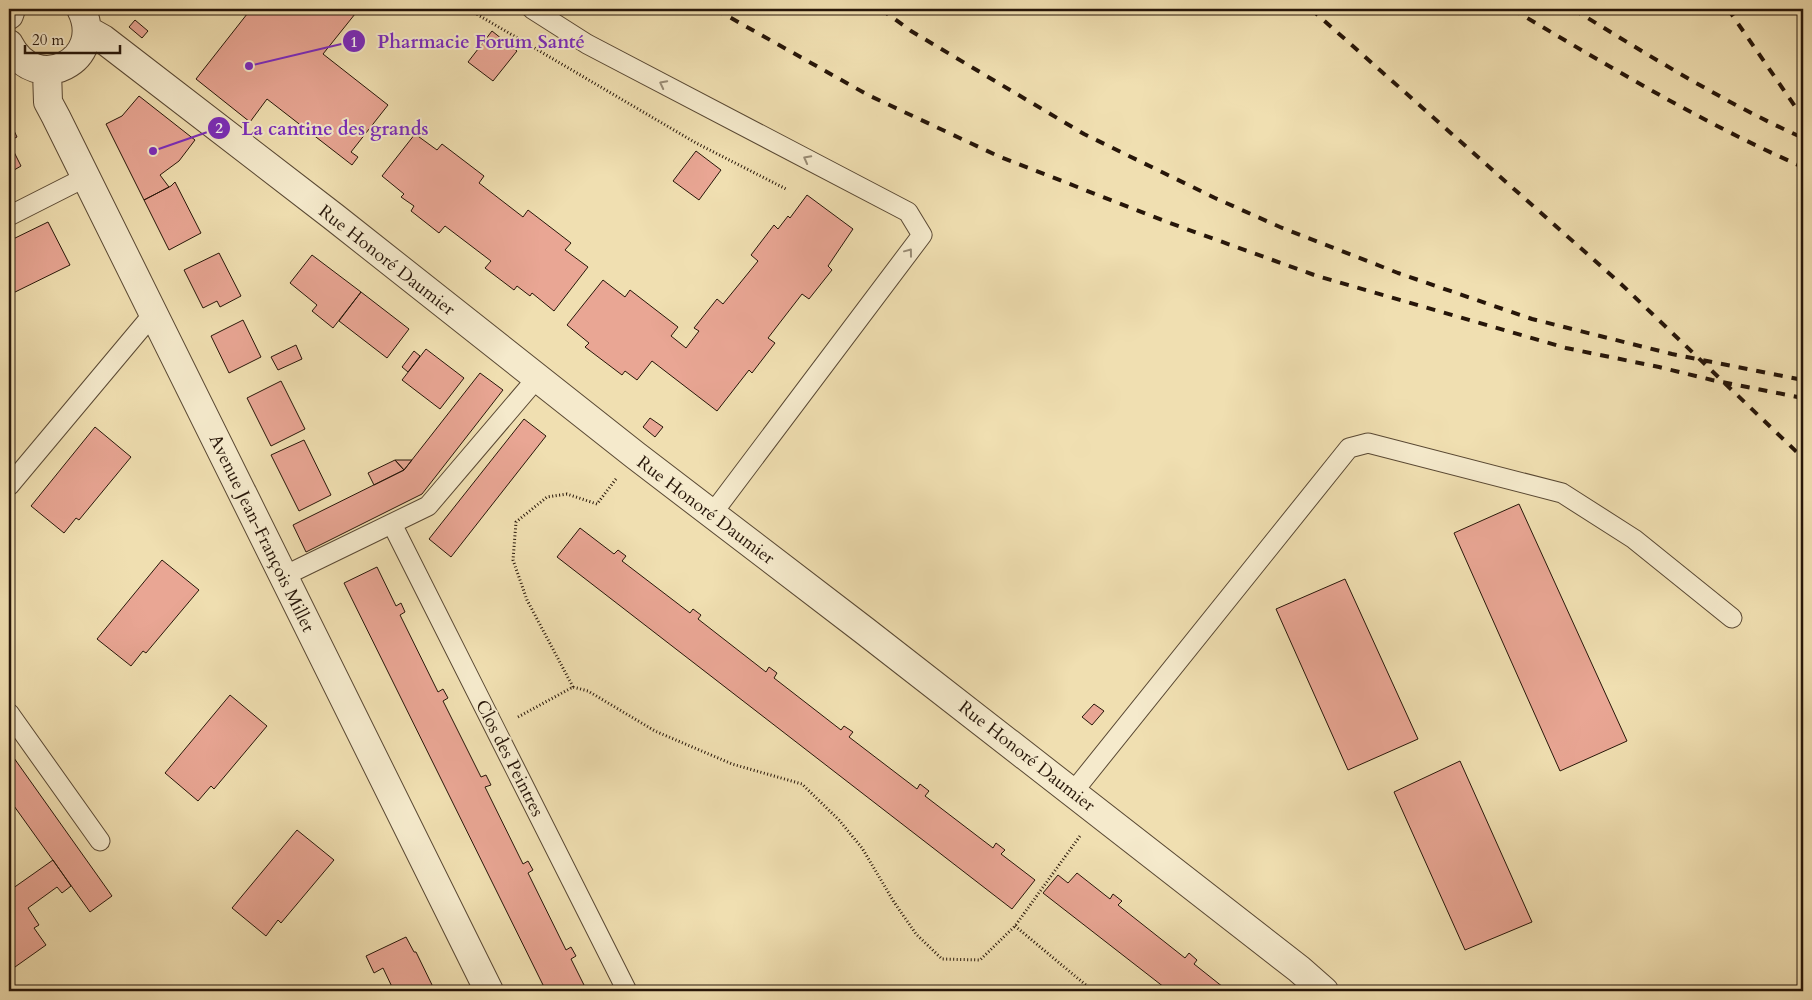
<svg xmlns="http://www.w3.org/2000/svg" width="1812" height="1000" viewBox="0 0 1812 1000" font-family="Cardo,serif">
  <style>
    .building { fill: #e9a694; stroke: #271609 }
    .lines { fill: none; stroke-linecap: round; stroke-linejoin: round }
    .service-casing { stroke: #594833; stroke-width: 21 }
    .minor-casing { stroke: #594833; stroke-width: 30 }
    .path { stroke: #271609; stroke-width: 3; stroke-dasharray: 1 2.5; stroke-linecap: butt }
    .service { stroke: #f5eacc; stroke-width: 19 }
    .minor { stroke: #f5eacc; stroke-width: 28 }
    .rail { stroke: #271609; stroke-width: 4; stroke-dasharray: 9 9; stroke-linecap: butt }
    .oneway { stroke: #988b74 }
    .labels { text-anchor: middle; stroke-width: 4; stroke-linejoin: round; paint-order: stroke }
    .street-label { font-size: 18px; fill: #271609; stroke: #f5eacc }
    .leader { fill: none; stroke: #7b2cbf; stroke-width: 2 }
    .callout-dot { fill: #7b2cbf; stroke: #f5eacc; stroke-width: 2 }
    .mark-label { font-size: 15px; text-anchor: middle; font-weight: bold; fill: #fff }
    .callout-label { font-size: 19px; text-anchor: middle; font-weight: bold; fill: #7b2cbf; stroke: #f5eacc; stroke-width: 4; stroke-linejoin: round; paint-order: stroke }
  </style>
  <rect width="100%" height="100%" fill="#f0dfb1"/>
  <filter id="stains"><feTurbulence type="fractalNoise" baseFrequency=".004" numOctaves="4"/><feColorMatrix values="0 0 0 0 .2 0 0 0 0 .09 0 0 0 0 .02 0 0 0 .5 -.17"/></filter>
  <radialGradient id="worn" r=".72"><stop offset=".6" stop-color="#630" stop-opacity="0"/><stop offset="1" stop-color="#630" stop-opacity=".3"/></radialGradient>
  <path class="building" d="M251 9H359L323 54 388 105 351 152 358 157 352 165 267 99 250 122 196 79Z
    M135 20 148 31 142 38 129 27Z
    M492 31 517 51 493 81 468 62Z
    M139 96 195 140 179 161 160 175 169 187 144 200 106 124 122 116Z
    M9 120 17 137 9 141Z
    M415 134 437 150 442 144 484 176 479 183 523 217 528 210 571 243 565 250 588 267 554 311 532 293 530 296 517 286 514 290 485 268 491 261 445 226 439 233 411 211 414 206 401 197 404 194 382 176Z
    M9 142 21 166 9 173Z
    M696 151 721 170 699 200 673 181Z
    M175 182 201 233 169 250 144 200 171 186Z
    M807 195 853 229 828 266 832 270 809 299 802 294 768 338 775 343 752 373 749 370 717 411 652 361 637 380 625 371 622 375 585 347 589 343 567 325 603 280 625 297 630 290 678 327 671 336 686 348 699 331 694 328 717 299 723 304 758 261 751 255 774 225 778 229 788 216 790 218Z
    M48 222 70 265 9 295V241Z
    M219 253 241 296 220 307 217 301 203 308 184 270Z
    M312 255 361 292 333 328 312 311 317 305 290 283Z
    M361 292 409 329 387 358 339 321Z
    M243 320 261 357 229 373 211 336Z
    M296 345 302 359 278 370 271 357Z
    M426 349 464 378 440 409 402 380Z
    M414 351 420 356 408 372 402 367Z
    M480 373 503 390 422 494 306 552 293 525 404 470Z
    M281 381 305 429 271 446 247 398Z
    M650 418 663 427 655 437 643 427Z
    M524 419 546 436 451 557 429 539Z
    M95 427 131 457 79 520 76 518 64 533 31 506Z
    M304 440 331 495 299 511 271 455Z
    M395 460H412L404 470Z
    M395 460 404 470 374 485 368 473Z
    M1519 504 1627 741 1560 771 1454 533Z
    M580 528 614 554 618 550 626 556 622 561 690 613 693 609 701 615 698 619 766 672 769 667 777 673 774 678 841 730 844 726 853 732 849 737 917 789 920 784 929 791 925 796 993 848 996 843 1005 850 1001 854 1035 880 1012 909 557 557Z
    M162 560 199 590 146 653 143 651 131 666 97 639Z
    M377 567 396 606 401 603 405 612 400 615 438 692 443 689 448 698 443 701 481 777 486 775 491 785 485 787 523 864 528 861 533 870 528 873 566 950 571 947 576 956 571 959 587 991H546L344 583Z
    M1345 579 1418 739 1348 770 1276 609Z
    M230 695 267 726 214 789 211 786 198 801 165 773Z
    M1094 704 1104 711 1092 725 1082 717Z
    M9 751 112 896 90 912 9 799Z
    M1460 761 1532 922 1465 950 1394 792Z
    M297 830 334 860 281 923 278 920 266 936 232 908Z
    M53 860 71 886 62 893 57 887 28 908 39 925 34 928 46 945 15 967 9 958V908L13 906 9 900V891Z
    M1077 873 1110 899 1113 894 1122 901 1118 905 1185 958 1189 953 1197 960 1194 964 1228 991H1169L1043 893 1058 875 1068 883Z
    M406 937 414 952H416L435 991H394L383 968 374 973 366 956Z"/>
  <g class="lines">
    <g class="service-casing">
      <path id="service" d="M532 9 587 44 908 212 922 235 712 514
        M9 216 86 177
        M9 486 153 314
        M392 524 627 991
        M284 576 428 506 537 378
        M9 713 100 841
        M1073 792 1349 448 1368 443 1562 493 1634 539 1732 618"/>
    </g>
    <g class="minor-casing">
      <path id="minor" d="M9 15 11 9
        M87 30 103 39 334 217 635 455 865 631 1299 969 1324 991
        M9 44C36 97 107 60 81 9
        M47 71 48 102 56 117 489 991"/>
    </g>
    <path class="path" d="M468 9 696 143 786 189
      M573 687 527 600 513 560 516 522 547 497 567 494 597 504 616 479
      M518 717 573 687 588 691 655 731 732 764 802 784 839 820 862 848 894 902 916 934 942 959 980 960 1015 926 1080 836
      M1015 926 1093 991"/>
    <use href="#service" class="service"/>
    <use href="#minor" class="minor"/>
    <path class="rail" d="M715 9 868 95 998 156 1167 222 1317 276 1566 348 1659 367 1712 380 1803 398
      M881 9 911 31 1084 134 1215 198 1280 227 1398 273 1532 319 1672 354 1803 380
      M1311 9 1620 283 1803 458
      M1512 9C1607 65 1702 123 1803 167
      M1573 9C1648 55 1723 102 1803 138
      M1728 9 1803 118"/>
  </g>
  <defs><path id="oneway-chevron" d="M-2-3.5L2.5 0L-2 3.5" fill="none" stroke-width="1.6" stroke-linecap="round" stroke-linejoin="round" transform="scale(1.25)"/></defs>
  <g class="oneway">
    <use href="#oneway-chevron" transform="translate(663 84) rotate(-153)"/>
    <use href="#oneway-chevron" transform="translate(807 159) rotate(-152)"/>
    <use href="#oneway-chevron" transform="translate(909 252) rotate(-53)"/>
  </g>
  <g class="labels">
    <g class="street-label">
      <text transform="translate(387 260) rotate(38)" y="6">Rue Honoré Daumier</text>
      <text transform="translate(706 510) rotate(37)" y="6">Rue Honoré Daumier</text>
      <text transform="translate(262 533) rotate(64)" y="6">Avenue Jean-François Millet</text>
      <text transform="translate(1027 756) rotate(38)" y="6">Rue Honoré Daumier</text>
      <text transform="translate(510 758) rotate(63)" y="6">Clos des Peintres</text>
    </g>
  </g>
  <path class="leader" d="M249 66L354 41M153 151L219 128"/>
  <g class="callout-dot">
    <circle cx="249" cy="66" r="5"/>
    <circle cx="153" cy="151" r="5"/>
    <circle cx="354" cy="41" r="12"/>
    <circle cx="219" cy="128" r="12"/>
  </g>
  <g class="mark-label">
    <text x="354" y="47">1</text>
    <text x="219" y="133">2</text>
  </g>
  <g class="callout-label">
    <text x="481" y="48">Pharmacie Forum Santé</text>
    <text x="335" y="135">La cantine des grands</text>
  </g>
  <rect width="1812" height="1000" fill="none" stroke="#f0dfb1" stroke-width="30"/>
  <rect x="10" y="10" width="1792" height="980" fill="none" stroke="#271609" stroke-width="2.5"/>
  <rect x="15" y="15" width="1782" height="970" fill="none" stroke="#271609"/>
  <path d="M25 45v8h95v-8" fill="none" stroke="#271609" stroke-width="2.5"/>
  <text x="32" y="45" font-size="15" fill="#271609" stroke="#f5eacc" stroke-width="4" paint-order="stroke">20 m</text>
  <rect width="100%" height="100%" filter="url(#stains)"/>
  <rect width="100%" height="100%" fill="url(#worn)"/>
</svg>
